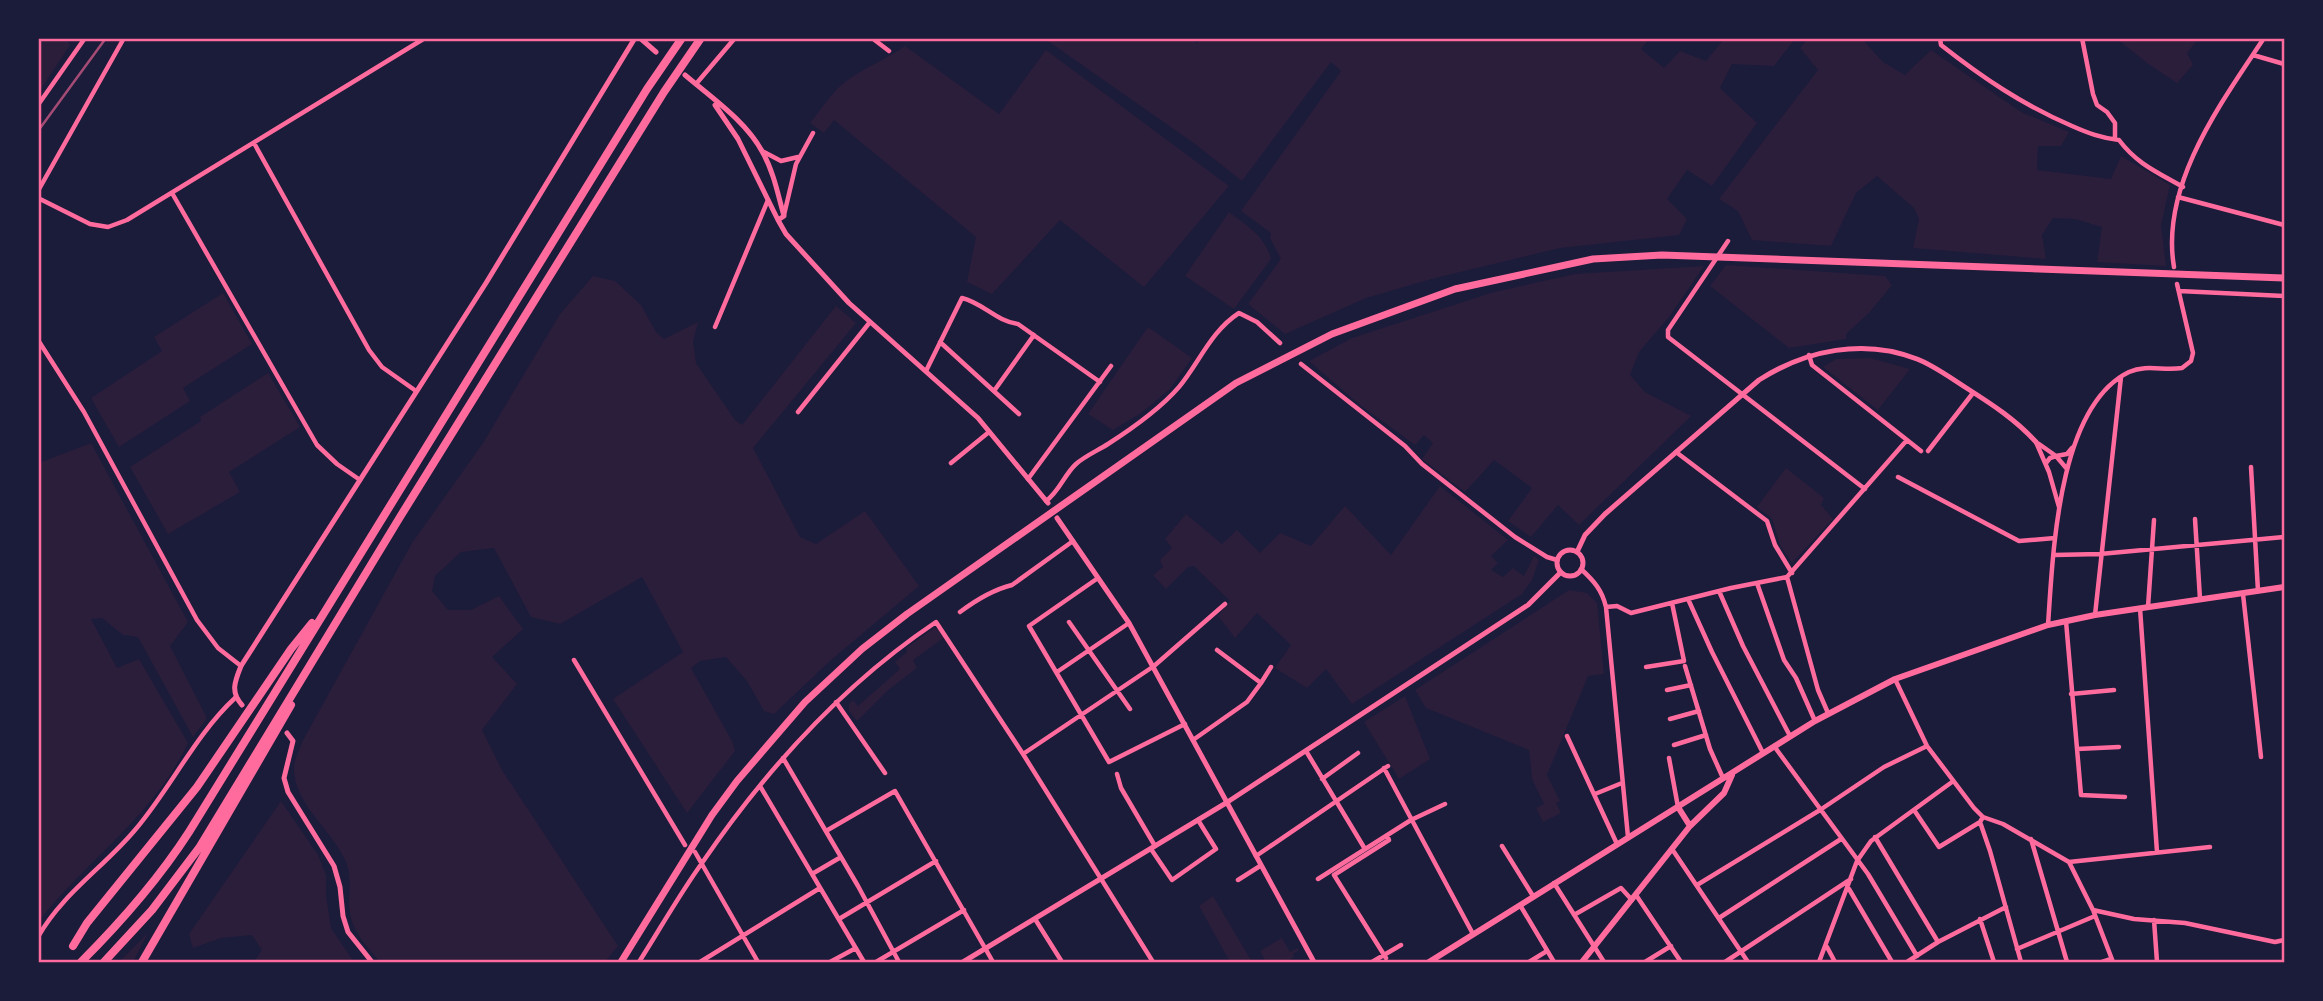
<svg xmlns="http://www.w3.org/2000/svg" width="2323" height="1001" viewBox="0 0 2323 1001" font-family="'Space Grotesk',sans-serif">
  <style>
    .green { fill: #2a1e3b }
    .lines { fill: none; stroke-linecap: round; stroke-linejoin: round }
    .minor { stroke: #ff6b9d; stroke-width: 4.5 }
    .tertiary { stroke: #ff6b9d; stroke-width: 5 }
    .secondary { stroke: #ff6b9d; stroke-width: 6 }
    .primary { stroke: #ff6b9d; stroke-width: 7 }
    .motorway { stroke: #ff6b9d; stroke-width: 8 }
    .rail { stroke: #a44b75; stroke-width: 2.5 }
    .neatline { fill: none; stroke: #ff6b9d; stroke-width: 2.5 }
  </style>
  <rect width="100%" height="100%" fill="#1b1b3a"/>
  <path class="green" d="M39 38 66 39 70 45 39 92Z
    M1190 38 1197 43 1201 38 1649 39 1641 49 1664 68 1680 51 1706 61 1724 39H1795L1774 66 1732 64 1720 88 1757 123 1712 186 1687 170 1667 199 1687 219 1679 235 1560 248 1435 278 1366 298 1285 334 1248 304 1281 259 1270 238 1271 233 1241 211 1341 71 1331 62 1242 181 1195 144 1045 39Z
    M1807 39H1862L1883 62 1905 75 1931 50 2021 112 2069 132 2061 146H2038L2037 170 2111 179 2121 156 2170 185 2161 225 2166 266 2097 262 2102 227 2075 219 2053 218 2042 235 2046 259 1913 248 1919 219 1914 208 1877 176 1856 193 1831 246 1752 240 1738 211 1719 199 1818 70 1800 48Z
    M2117 39 2118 38 2198 39 2187 53 2193 65 2177 83 2147 63Z
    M905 46 999 114 1046 50 1229 186 1144 287 1060 220 992 294 967 282 976 237 834 120 824 133 810 123C819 112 828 98 838 88 857 70 884 61 905 46Z
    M1229 212C1245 224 1267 238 1271 259L1234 309 1185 276Z
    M1726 265 1885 276 1892 285 1869 313 1846 334V339L1789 348 1710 286Z
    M1704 266 1669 317 1639 352 1630 375 1645 392 1691 416 1579 525 1558 505 1531 537 1508 521 1532 488 1494 460 1465 492 1422 459 1433 443 1424 435 1415 445 1360 405 1309 361 1352 338 1494 292 1575 274Z
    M593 276 615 281 641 305 656 332 664 339 698 322 693 342 696 363 735 420 742 425 836 306 856 323 753 448 800 537 816 544 865 511 919 586 831 660 774 714 764 711 747 681 726 657 700 661 691 668 732 741 735 751 687 813 613 699 683 652 642 577 560 624 531 617 494 548 461 552 435 576 432 591 448 610H471L499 596 523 629 492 657 517 684 482 730 502 770 618 946 605 962H380C370 950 355 935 351 918 346 900 354 878 345 860 331 829 293 803 294 767 294 760 300 749 302 742L412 543 483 443 560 314Z
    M223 293 252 344 183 388 190 401 119 447 91 398 162 351 154 337Z
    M1148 327 1192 358 1170 389 1141 413 1113 430 1088 414Z
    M1870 358 1910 369 1878 410 1823 367 1836 359Z
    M268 373 300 427 229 472 240 492 168 534 130 467 201 421 200 417Z
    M91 443 188 622 170 646 207 718 193 737 138 637 123 635 102 618 91 619 117 668 139 659 188 743C154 816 86 860 39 921V463Z
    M1786 468 1824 498 1821 505 1833 519 1792 563 1780 545 1772 519 1757 507Z
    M1440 486 1508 540 1491 556 1498 563 1491 570 1503 577 1513 568 1524 576 1534 556 1539 560 1532 580 1522 594 1352 704 1326 669 1307 688 1275 668 1291 645 1257 613 1235 638 1218 616 1230 601 1194 566 1188 567 1166 589 1153 575 1163 567 1160 560 1172 548 1165 539 1186 514 1222 544 1237 530 1260 553 1280 533 1311 546 1345 506 1391 555Z
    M1569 590 1587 593 1597 603 1604 674 1588 676 1547 775 1560 801 1556 803 1561 813 1543 822 1536 808 1544 804 1532 779 1529 750 1426 708 1415 690Z
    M934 628 941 630 945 637 913 660 917 668 887 691 857 721 849 711V704L853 700 858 706 900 669 895 662 907 652 906 648Z
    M1405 696 1430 759 1399 779 1364 722Z
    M281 801 318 855 326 875V896L331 928 354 962H254L262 950 252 935 221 938 193 948 189 934Z
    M1213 896 1252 962H1230L1199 906Z
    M148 933 133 962H119Z
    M1282 938 1290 952 1298 948 1299 950 1293 954 1294 957 1290 960 1291 962H1266L1260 951Z"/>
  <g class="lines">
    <path class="minor" d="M872 38 889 51
      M1940 38 1941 45C1983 78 2023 105 2072 126 2088 133 2101 138 2119 140 2137 164 2157 172 2183 187
      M2082 38 2093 94 2097 105 2107 112 2115 123V139
      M2253 55 2284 64
      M696 84 735 38
      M38 105 85 38
      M254 143 369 350 382 367 416 391
      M764 152 781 161 798 157
      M38 191 124 38
      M172 193 317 445 337 464 360 480
      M2178 197 2284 225
      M38 198 90 224 108 227 127 220 425 38
      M784 215 796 164 813 133
      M1728 241 1668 330V337L1865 489
      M2174 267C2160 185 2221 103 2264 38
      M2179 291 2284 296
      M715 327 768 200
      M38 340 84 412 197 620 218 648 241 666
      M940 342 1019 414
      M1809 355 1812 365 1921 451
      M1301 364 1405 446 1422 464 1515 537 1547 557 1557 560
      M926 371 962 298C983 303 996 321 1018 324L1100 382
      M994 391 1034 335
      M798 412 870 322
      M2036 442 2049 472 2059 507
      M2039 444 2056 456 2067 454 2072 448
      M1928 451 1973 393
      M1676 452 1767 521 1775 545 1792 573
      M951 463 989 432
      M2046 463 2050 458 2056 456 2067 469
      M2251 467 2258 591
      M1898 477 2019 541 2055 538
      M1028 479 1111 366
      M1046 501C1059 492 1064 475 1076 464 1085 456 1097 451 1108 444 1133 428 1159 410 1179 387 1199 363 1211 331 1239 313L1257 322 1280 343
      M2195 519 2200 599
      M2054 555 2100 554 2284 537
      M1581 569C1594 581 1602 590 1606 607L1628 837
      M1787 577 1818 690 1828 713
      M1098 578 1029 626 1109 762 1185 724
      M1757 583 1784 660 1796 678 1815 721
      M1719 591 1743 646 1790 736
      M2243 594 2261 757
      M1688 599 1712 652 1763 753
      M1606 607 1617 606 1631 613 1731 588 1787 577 1907 440
      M2148 607 2154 520
      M2140 608 2157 852
      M960 612C976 600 992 590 1012 585L1073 541
      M2095 615 2121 377
      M2066 621 2081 795 2125 797
      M1069 622 1130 709
      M2048 625C2053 556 2057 407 2129 372 2147 364 2163 371 2182 368L2191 361 2193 353 2177 284
      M574 660 685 845
      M1685 666 1710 749 1723 778
      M1646 667 1684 661 1672 603
      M1057 672 1129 623
      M1895 679 1927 746 1974 808 1983 817 2003 824 2069 862 2093 910 2113 962
      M1261 683 1271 667
      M1667 690 1691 685
      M2071 694 2114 690
      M836 702 885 773
      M1670 719 1699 711
      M1567 736 1617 844
      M1193 740 1247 702 1261 683 1217 650
      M1674 745 1706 735
      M1774 746 1868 874 1917 956
      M2077 749 2119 747
      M1306 751 1365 849
      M1023 754 1154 666 1225 604
      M783 758 858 886 899 962
      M1669 758 1678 807
      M1384 768 1473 934
      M1117 774 1121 788 1155 846
      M1322 779 1358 753
      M760 786 864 962
      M1595 794 1622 783
      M1914 810 1939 847 1980 822
      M1983 817 1980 822 1990 851 2021 962
      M826 831 895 791 993 962
      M1875 837 1938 942
      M2031 839 2067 962
      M1502 846 1533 896
      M1151 849 1172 880 1216 849 1198 820
      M1672 849 1748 962
      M695 852 758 962
      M1256 856 1388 766
      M2069 862 2210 847
      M812 874 841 857
      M1318 879 1411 820 1445 804
      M1238 880 1260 866
      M1554 883 1604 962
      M1697 885 1820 810 1884 767 1927 746
      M1849 889 1892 962
      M1636 895 1681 962
      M1520 905 1554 962
      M2093 910 2134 919 2185 923 2275 942 2284 940
      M1574 915 1621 888 1632 900
      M1719 918 1841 839
      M839 919 936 861
      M1035 919 1062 962
      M1980 919 1994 962
      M2154 920 2157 962
      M38 937C62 894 104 867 135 830 171 788 195 735 235 698
      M1827 947 1835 962
      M2017 949 2095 916
      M1386 958 1334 875 1389 840 1387 835
      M639 962C660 929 679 895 702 863 765 771 842 685 936 622L1023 754 1153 962
      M700 962 820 888
      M830 962 856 948
      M876 962 964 910
      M1372 962 1401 945
      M1529 962 1547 951
      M1645 962 1671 946
      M1725 962 1851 879
      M1819 962 1857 861 1871 841 1952 782
      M1907 962 1938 942 2006 907
      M2102 962 2111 959"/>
    <path class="tertiary" d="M640 38 656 52
      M685 75C712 98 747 122 763 153 774 173 778 195 784 216L778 220 786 234 849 303 978 418 1048 503
      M715 105 738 139 778 220
      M1057 518 1129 623 1314 962
      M1557 563a13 13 0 1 1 26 0a13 13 0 1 1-26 0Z
      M1577 552 1585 535 1605 514 1759 380C1806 350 1864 338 1917 359 1935 366 1952 379 1968 389 1993 405 2016 420 2036 442
      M242 705C230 692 235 681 241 666L486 283 635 38
      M287 733 293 741 284 778 288 792 334 866 340 887 343 916 348 932 372 962
      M963 962 1226 803 1528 605 1561 572"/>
    <path class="secondary" d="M1678 807 1690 826
      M1429 962 1815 721 1895 679 2048 625 2095 615 2284 587
      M1582 962 1690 826 1724 793 1732 775"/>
    <path class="primary" d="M621 962 712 815 737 781 805 702 862 649 907 614 1236 383 1332 334 1455 289 1593 259 1662 255 2284 278"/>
    <path class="motorway" d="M73 946 87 923 197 787 291 649 312 623
      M81 962C121 922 158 880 189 832L647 89 682 38
      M104 962 152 910 199 848 400 517 664 92 701 38
      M142 962 291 705"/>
    <path class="rail" d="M38 131 106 38"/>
  </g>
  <rect width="2323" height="1001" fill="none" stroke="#1b1b3a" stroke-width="80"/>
  <rect x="40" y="40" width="2243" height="921" class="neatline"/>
</svg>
